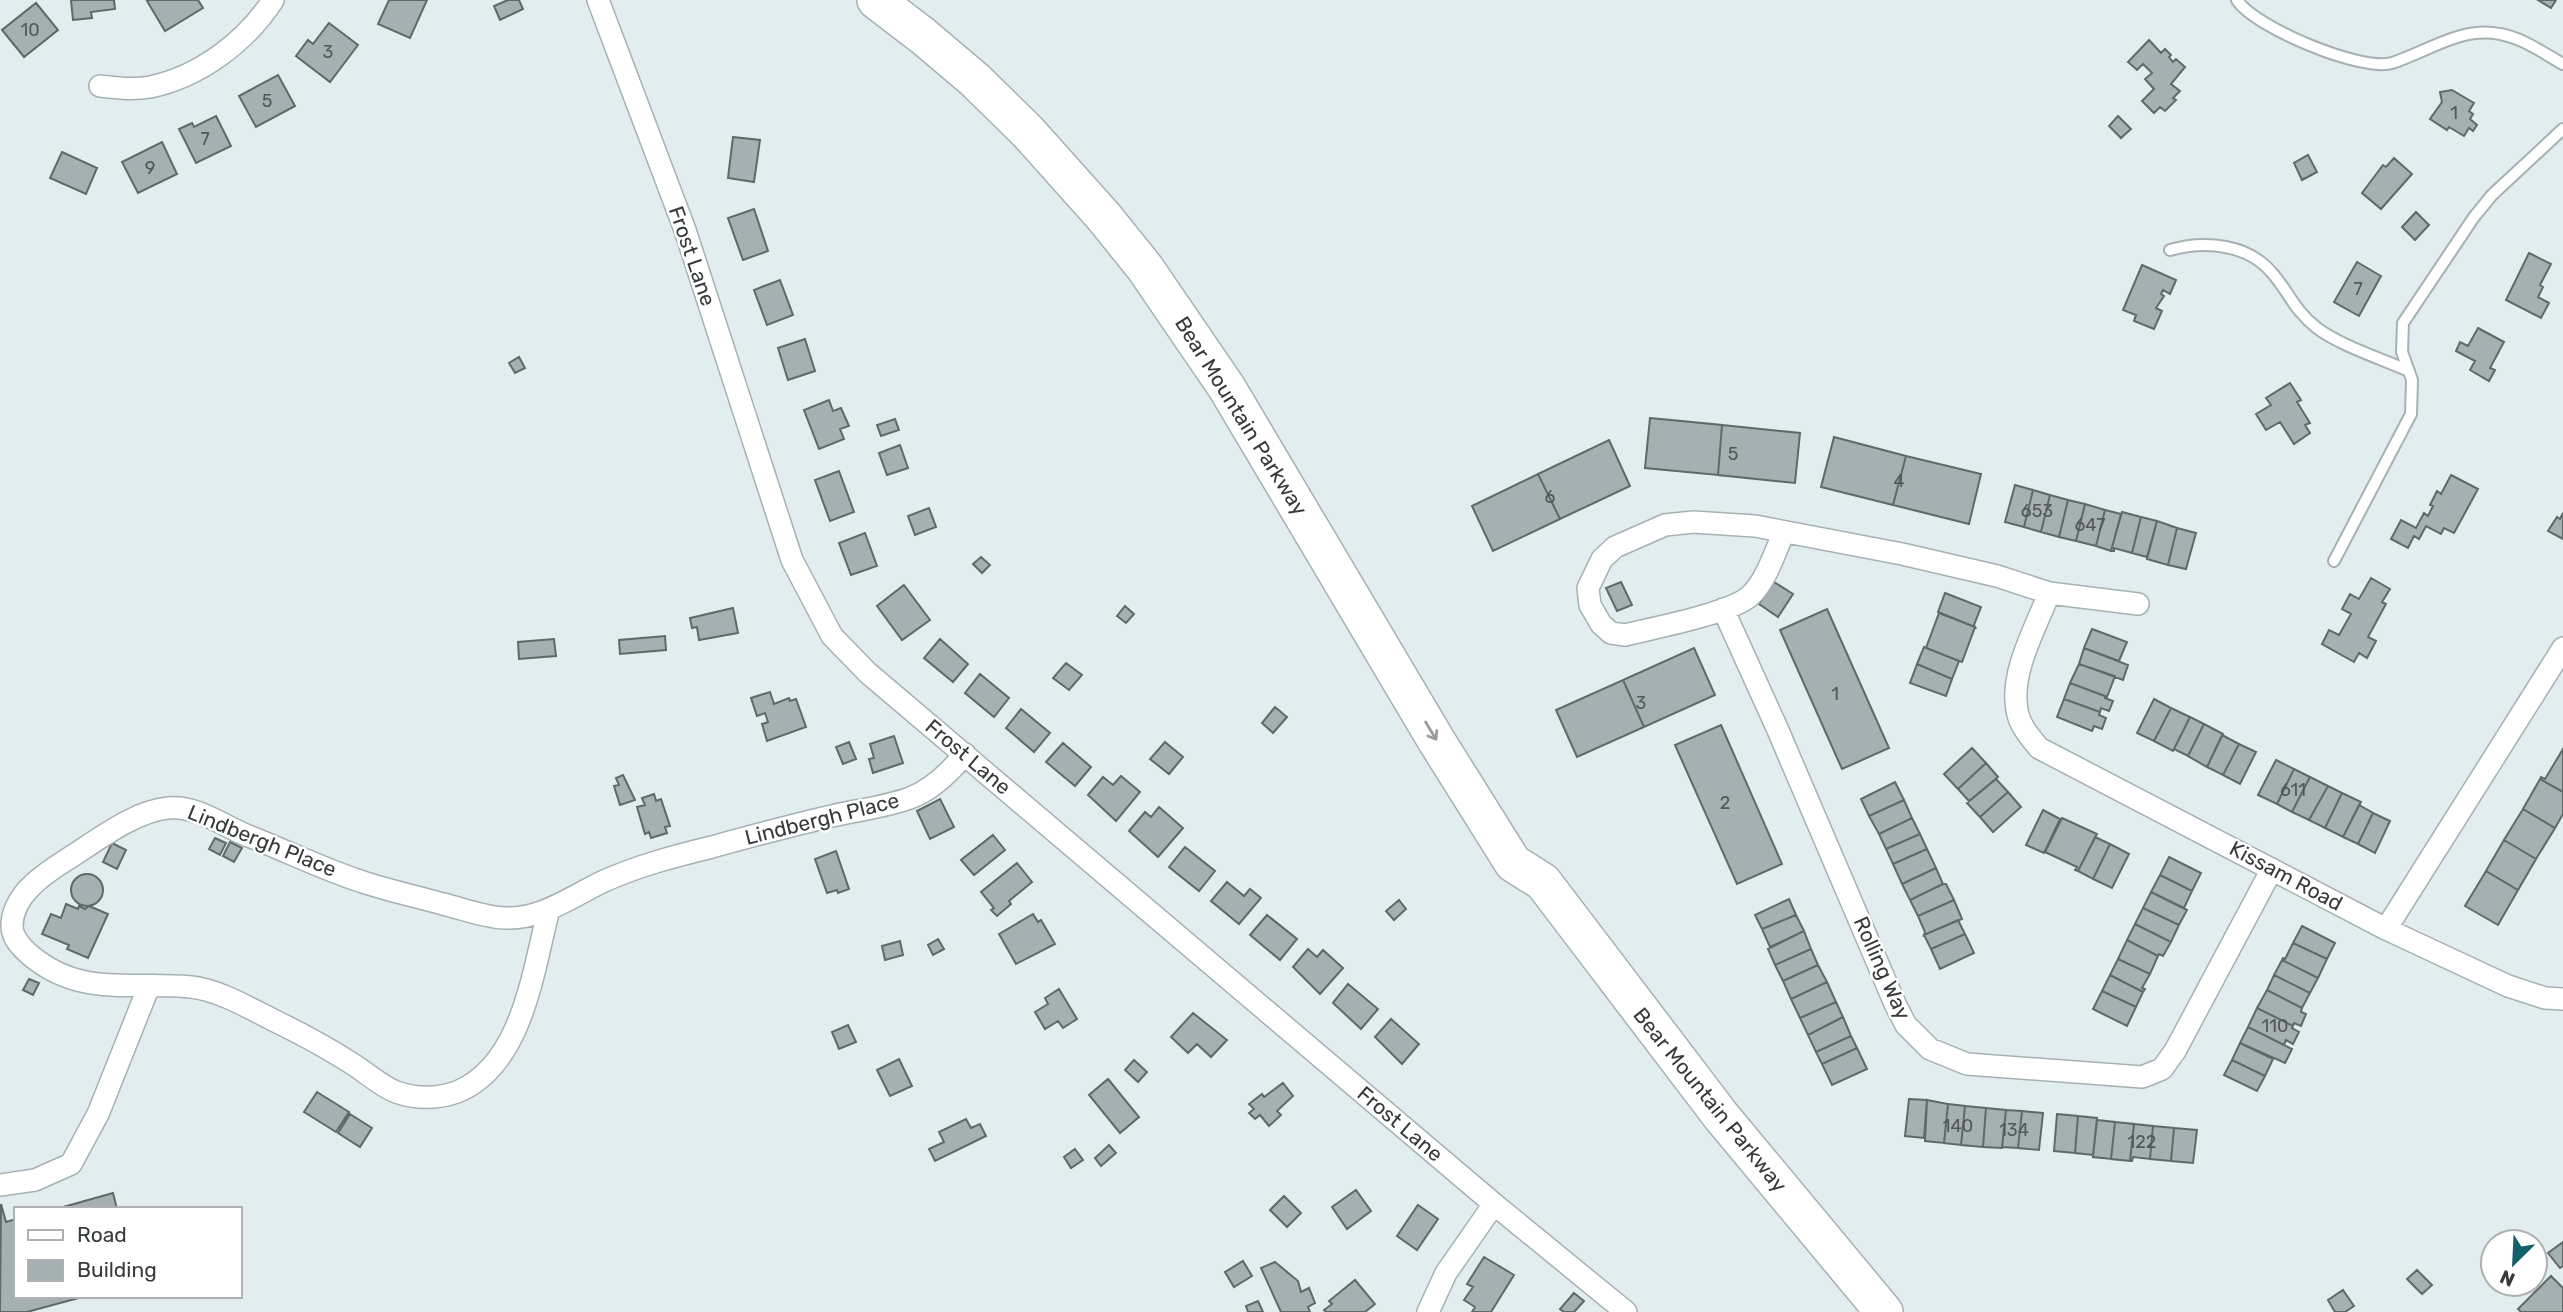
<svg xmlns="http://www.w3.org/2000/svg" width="2563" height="1312" viewBox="0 0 2563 1312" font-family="Rubik,sans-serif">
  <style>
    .building { fill: #a4b0b1; stroke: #5f696a; stroke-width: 2 }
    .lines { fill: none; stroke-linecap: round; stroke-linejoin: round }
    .service-casing { stroke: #a6b1b3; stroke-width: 14 }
    .minor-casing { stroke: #a6b1b3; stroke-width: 24 }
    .trunk-casing { stroke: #a6b1b3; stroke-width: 40 }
    .service { stroke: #fff; stroke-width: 10 }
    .minor { stroke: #fff; stroke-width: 21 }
    .trunk { stroke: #fff; stroke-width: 37 }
    .oneway { stroke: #9a9c9d }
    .labels { text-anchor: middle; stroke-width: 5; stroke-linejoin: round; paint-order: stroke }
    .number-label { font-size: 18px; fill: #525858 }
    .street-label { font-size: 21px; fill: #363a3b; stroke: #fff }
  </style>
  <rect width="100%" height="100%" fill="#e1edee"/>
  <path class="building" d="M71 0H114L115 9 91 12 92 18 73 20Z
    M149 0H198L203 8 165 31 147 1Z
    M389 0H427L410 38 378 24Z
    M508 0H519L523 9 500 20 494 6Z
    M2538 0H2556L2551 8Z
    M36 3 58 30 24 57 2 30Z
    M329 23 358 45 330 82 296 56 308 40 313 44Z
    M2149 40 2161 53 2165 49 2171 55 2169 57 2173 62 2176 59 2185 67 2171 84 2180 91 2173 98 2176 100 2165 111 2160 107 2154 113 2142 101 2154 89 2145 79 2152 73 2143 64 2137 70 2128 62Z
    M278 75 295 106 256 127 239 96Z
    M2452 90 2474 103 2469 111 2473 114 2470 119 2477 125 2473 131 2469 128 2464 136 2449 127 2447 130 2430 119 2442 102 2440 92Z
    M216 116 231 146 196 163 179 129 192 123 194 127Z
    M2118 116 2131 129 2121 138 2109 126Z
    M733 137 760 140 754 182 728 178Z
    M162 142 177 174 138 193 122 162Z
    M62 152 97 168 86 194 50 178Z
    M2308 155 2317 172 2302 180 2294 163Z
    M2394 158 2412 174 2381 209 2362 193 2383 165 2386 167Z
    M754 209 768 251 743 260 728 218Z
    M2416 212 2429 225 2415 240 2402 227Z
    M2529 253 2551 264 2540 285 2543 287 2538 297 2549 303 2541 318 2506 300Z
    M2357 262 2381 276 2359 316 2334 302Z
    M2142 265 2176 280 2170 294 2163 290 2161 294 2164 296 2156 308 2162 311 2154 329 2134 321 2136 315 2123 310Z
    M780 280 793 315 767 325 754 290Z
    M2478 328 2504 342 2490 368 2495 370 2489 381 2470 370 2475 361 2456 351 2460 342 2468 346Z
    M805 339 815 371 788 380 778 348Z
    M519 357 525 368 515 373 509 363Z
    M2290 383 2301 400 2297 402 2310 423 2305 425 2310 433 2294 444 2280 422 2266 430 2256 414 2271 405 2266 398Z
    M829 400 833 411 841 408 849 426 840 429 844 439 819 449 804 410Z
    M1650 418 1722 425 1718 475 1645 468Z
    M895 419 899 430 881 436 877 425Z
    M1722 425 1800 433 1795 483 1718 475Z
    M1834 437 1906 456 1893 505 1821 487Z
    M1609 440 1630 486 1560 519 1538 474Z
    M900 445 908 468 887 475 879 453Z
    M1906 456 1981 474 1969 524 1893 505Z
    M839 471 854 512 830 521 815 480Z
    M1538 474 1560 519 1493 551 1472 506Z
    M2451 475 2478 489 2454 533 2444 528 2441 534 2426 526 2419 539 2414 536 2408 548 2391 539 2401 520 2416 528 2424 513 2428 516 2433 506 2430 505 2437 491 2441 494Z
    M2015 485 2033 490 2024 527 2005 522Z
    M2033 490 2050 495 2041 532 2024 527Z
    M2050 495 2068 500 2059 537 2041 532Z
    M2068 500 2085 504 2076 541 2059 537Z
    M2085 504 2105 510 2096 546 2076 541Z
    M929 508 936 527 915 535 908 516Z
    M2105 510 2121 514 2111 551 2096 546Z
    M2122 512 2141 517 2132 553 2114 548V551H2111Z
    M2563 513V539L2548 531 2557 517 2560 519Z
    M2141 517 2157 521 2147 557 2132 553Z
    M2157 521 2177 528 2168 565 2147 559Z
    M2177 528 2196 533 2186 569 2168 565Z
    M865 533 877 566 851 575 839 543Z
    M981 557 990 565 982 573 973 564Z
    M2371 578 2390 589 2382 602 2386 604 2368 637 2376 641 2367 658 2359 653 2354 662 2322 644 2329 630 2339 635 2351 614 2342 609 2350 594 2359 599Z
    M1621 582 1632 605 1617 611 1606 588Z
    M1774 582 1793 594 1778 617 1759 604Z
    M904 585 930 620 902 640 877 606Z
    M1945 593 1981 607 1974 625 1975 627 1938 612Z
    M1125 606 1134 614 1126 623 1117 616Z
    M733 608 738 633 699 640 697 627 692 628 690 618Z
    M1827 609 1889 748 1842 769 1780 630Z
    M1939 613 1975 627 1962 662 1926 648Z
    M2092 629 2127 642 2119 661 2084 648Z
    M665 636 666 650 620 654 619 640Z
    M554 639 556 656 519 659 518 642Z
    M940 639 968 664 953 682 924 658Z
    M1924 647 1959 661 1952 679 1917 664Z
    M1694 648 1715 695 1644 727 1623 680Z
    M2084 648 2128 665 2123 680 2079 664Z
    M1066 663 1082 675 1069 690 1053 678Z
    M1917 664 1952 679 1946 696 1910 683Z
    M2079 664 2115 676 2107 697 2070 683Z
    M980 674 1009 698 994 717 965 693Z
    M1623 680 1644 727 1577 757 1556 710Z
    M2070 683 2105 696V698L2113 701 2109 711 2101 708 2100 712 2064 699Z
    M770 692 774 704 789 698 790 701 796 699 806 727 767 741 762 724 768 722 765 713 757 716 751 698Z
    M2064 699 2100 712 2099 715 2106 718 2102 729 2094 726 2092 731 2057 717Z
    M2154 699 2171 708 2154 741 2137 733Z
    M1275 707 1287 717 1273 733 1262 723Z
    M2171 708 2190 717 2173 751 2154 741Z
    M1021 709 1050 733 1034 752 1006 728Z
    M2190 717 2204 724 2188 756 2174 749Z
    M2204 724 2223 734 2207 767 2188 756Z
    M1721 725 1782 864 1737 884 1675 745Z
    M2222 735 2239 744 2223 775 2207 767Z
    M894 736 903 763 873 773 869 759 874 758 870 744Z
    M849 742 856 759 843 764 836 747Z
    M1165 742 1183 757 1169 774 1150 759Z
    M1063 743 1091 767 1075 786 1046 762Z
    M2239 744 2256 752 2240 784 2223 775Z
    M1972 748 1986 763 1958 789 1944 774Z
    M2563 749V792L2540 779 2541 777 2545 779Z
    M2276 760 2294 769 2277 804 2258 795Z
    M1986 763 1998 777 1969 801 1958 789Z
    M2294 769 2310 777 2292 812 2277 804Z
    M623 775 635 800 620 805 614 786 619 785 616 778Z
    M1121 776 1140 792 1116 821 1088 795 1103 777 1113 785Z
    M2310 777 2328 786 2309 820 2292 812Z
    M1996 779 2008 792 1980 817 1967 803Z
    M2540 779 2563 792V814L2555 828 2523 809Z
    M1895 782 1904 800 1869 816 1861 799Z
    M2328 786 2342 793 2325 828 2309 820Z
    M2008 792 2021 807 1993 832 1980 817Z
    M2342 793 2361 802 2343 837 2325 828Z
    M654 794 656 801 661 799 670 826 665 827 667 833 651 838 649 832 645 834 637 807 645 805 642 798Z
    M940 799 954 827 930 839 917 811Z
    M1904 800 1912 818 1879 834 1869 816Z
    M2359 805 2373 813 2358 844 2343 837Z
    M1159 807 1183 828 1158 857 1129 831 1145 812 1151 817Z
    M2523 809 2555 828 2536 859 2504 840Z
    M2043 810 2060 819 2044 853 2026 845Z
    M2373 813 2390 821 2375 853 2358 844Z
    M1912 818 1920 834 1886 849 1879 834Z
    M2062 818 2097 834 2078 871 2075 870 2077 867 2045 852Z
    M1920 834 1927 849 1893 864 1886 849Z
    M993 835 1005 850 974 875 961 860Z
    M2095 837 2110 844 2093 879 2078 871Z
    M215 838 226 843 220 855 209 849Z
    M2504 840 2536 859 2518 890 2486 871Z
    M230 842 242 848 234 862 223 856Z
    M112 843 126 850 117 869 103 862Z
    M2110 844 2129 854 2112 888 2093 879Z
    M1185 847 1215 871 1199 891 1169 867Z
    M1927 849 1936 868 1902 884 1893 864Z
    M836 851 849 889 838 893 837 890 827 893 815 859Z
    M2169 857 2201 873 2192 891 2160 875Z
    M1017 863 1032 882 1009 901 1011 904 997 916 991 910 994 908 981 892Z
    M1936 868 1943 884 1910 900 1902 884Z
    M2486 871 2518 890 2498 925 2465 906Z
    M71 890a16 16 0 1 1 32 0a16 16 0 1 1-32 0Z
    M2160 875 2192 891 2184 908 2151 892Z
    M1227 882 1244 896 1250 889 1261 898 1239 924 1211 901Z
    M1943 884H1946L1954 900 1918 916 1910 900Z
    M2151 892 2187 910 2179 925 2143 908Z
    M1789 899 1796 915 1762 929 1755 915Z
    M1399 900 1406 909 1394 920 1386 911Z
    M1954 900 1962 919 1924 935 1925 932 1918 916Z
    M66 904 78 909 79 906 85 909 89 906 108 914 88 958 67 949 69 945 42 934 51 914 61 918Z
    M2143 908 2179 925 2171 942 2135 924Z
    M1033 914 1038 922 1041 920 1055 944 1016 964 999 934Z
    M1267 915 1297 939 1280 960 1250 935Z
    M1796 915 1804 931 1770 947 1762 929Z
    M1958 920 1965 934 1931 949 1924 935Z
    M2135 924 2171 942 2163 956 2159 954 2158 956 2127 940Z
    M2302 926 2335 943 2327 959 2293 943Z
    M1804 931 1811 949 1775 965 1768 949Z
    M1965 934 1974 953 1940 969 1931 949Z
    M938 939 944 949 933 955 928 945Z
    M2127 940 2158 956 2150 974 2118 959Z
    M900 941 903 955 885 960 882 946Z
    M2293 943 2327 959 2318 978 2282 960 2283 958 2285 959Z
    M1308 949 1317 957 1323 950 1343 968 1320 994 1293 967Z
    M1811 949 1818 965 1783 981 1775 965Z
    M2118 959 2150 974 2142 988 2145 989 2143 992 2110 975Z
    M2282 960 2318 978 2310 993 2274 975Z
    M1818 965 1827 982 1791 999 1783 981Z
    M2110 975 2143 992 2136 1007 2102 991Z
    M2274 975 2310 993 2302 1008 2267 990Z
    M29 979 39 983 33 995 23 990Z
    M1827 982 1836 1002 1800 1018 1791 999Z
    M1348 984 1378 1009 1361 1029 1333 1003Z
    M1059 989 1077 1019 1063 1028 1058 1021 1045 1029 1035 1012 1048 1004 1045 998Z
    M2267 990 2302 1008 2301 1012 2306 1014 2301 1026 2294 1023 2293 1026 2257 1008Z
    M2102 991 2136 1007 2127 1026 2093 1009Z
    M1836 1002 1843 1017 1808 1035 1800 1018Z
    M2257 1008 2293 1026 2292 1028 2299 1032 2293 1044 2286 1040 2284 1045 2248 1027Z
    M1193 1013 1227 1040 1211 1057 1197 1044 1188 1053 1171 1037Z
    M1843 1017 1851 1036 1816 1052 1808 1035Z
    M1391 1019 1419 1044 1402 1064 1375 1037Z
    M848 1025 856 1042 839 1049 832 1032Z
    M2248 1027 2292 1049 2285 1063 2240 1043Z
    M1851 1036 1857 1048 1822 1064 1816 1052Z
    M2240 1043 2273 1059 2265 1076 2232 1060Z
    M1857 1048 1867 1069 1832 1085 1822 1064Z
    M899 1059 912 1086 890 1096 877 1070Z
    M1134 1060 1147 1072 1138 1082 1125 1070Z
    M2232 1060 2265 1076 2257 1091 2224 1075Z
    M1108 1079 1139 1117 1120 1133 1089 1095Z
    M1283 1083 1293 1096 1277 1111 1281 1115 1269 1126 1260 1115 1255 1119 1249 1113 1254 1109 1249 1104 1262 1094 1264 1097Z
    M317 1092 349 1112 336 1132 304 1112Z
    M1909 1099 1927 1100 1924 1138 1905 1136Z
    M1927 1100 1948 1104 1944 1143 1925 1141Z
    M1948 1104 1965 1106 1961 1145 1944 1143Z
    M1965 1106 1986 1108 1983 1147 1961 1145Z
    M1986 1108 2006 1110 2002 1148 1983 1147Z
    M2006 1110 2022 1111 2018 1148 2002 1147Z
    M2022 1111 2043 1113 2039 1150 2018 1148Z
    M350 1114 372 1128 360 1147 338 1133Z
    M2057 1114 2078 1116 2075 1153 2054 1151Z
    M2078 1116 2097 1118 2093 1155 2075 1153Z
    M966 1119 971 1128 980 1124 986 1136 935 1161 929 1149 944 1142 939 1132Z
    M2097 1120 2115 1122 2111 1159 2093 1157Z
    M2115 1122 2134 1124 2130 1161 2111 1159Z
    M2134 1124 2153 1126 2150 1159 2133 1157 2132 1161H2130Z
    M2153 1126 2174 1128 2171 1161 2150 1159Z
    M2174 1128 2197 1130 2193 1163 2171 1161Z
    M1109 1145 1116 1153 1101 1166 1095 1158Z
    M1075 1149 1083 1160 1071 1168 1064 1157Z
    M1356 1190 1371 1211 1347 1229 1332 1207Z
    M113 1193 117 1209H56Z
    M1284 1196 1301 1213 1287 1227 1270 1210Z
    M1 1204 6 1222 16 1219V1296H86L27 1312H0Z
    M1418 1205 1438 1219 1417 1250 1397 1236Z
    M2563 1242V1266L2560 1268 2548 1253Z
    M1484 1257 1514 1275 1491 1312H1472L1475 1307 1464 1300 1473 1287 1467 1284Z
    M1243 1261 1252 1276 1234 1287 1225 1272Z
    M1275 1262 1298 1281 1301 1292 1309 1288 1315 1303 1308 1307 1310 1312H1281L1261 1268Z
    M2417 1270 2432 1285 2422 1294 2407 1279Z
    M2551 1276 2563 1288V1312H2521L2518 1309Z
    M1355 1280 1375 1304 1365 1312H1326L1324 1310 1332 1304 1329 1301Z
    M2343 1290 2354 1306 2345 1312H2335L2328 1300Z
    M1574 1293 1584 1301 1574 1312H1564L1560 1309Z
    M1258 1301 1263 1312H1248L1246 1306Z"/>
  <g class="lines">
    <g class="service-casing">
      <path id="service" d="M2237 0C2254 27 2361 72 2392 63 2427 52 2461 26 2500 34 2523 38 2543 53 2563 64
        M2170 250C2205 240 2249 244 2273 274 2290 294 2294 310 2317 328 2339 345 2382 359 2409 371
        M2334 561 2411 414 2412 380 2402 352 2403 323 2474 217 2492 195 2563 129"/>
    </g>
    <g class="minor-casing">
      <path id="minor" d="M598 0 685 230 792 560 832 636 868 673 1494 1204 1626 1312
        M100 86C117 88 133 90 150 87 199 77 246 42 273 0
        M1784 532C1775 552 1767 579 1751 595 1733 613 1653 628 1625 635L1611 633 1601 624 1590 605 1588 588 1602 559 1615 547 1665 525 1693 522 1755 526 1902 554 1997 576 2049 593 2138 604
        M2049 593C2036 628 2010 671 2017 710 2019 725 2030 737 2039 748L2386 929 2508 986 2545 998 2563 999
        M1723 609 1777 728 1896 1006 1906 1025 1930 1049 1967 1064 2142 1077 2162 1069 2175 1051 2272 869
        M549 909C533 970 523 1065 457 1092 437 1099 416 1099 396 1092 379 1085 366 1072 351 1063 326 1047 300 1033 273 1020 249 1008 219 990 191 987 132 981 81 998 30 955 21 947 12 938 12 926 12 895 44 874 66 860 95 842 134 811 168 808 198 805 224 827 251 837 289 852 327 871 366 883 391 891 418 897 443 904 463 909 484 917 504 918 540 920 571 897 602 882 637 866 675 856 712 847 752 836 792 825 832 816 858 810 886 807 910 798 932 790 950 772 965 754
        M2386 929 2563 648
        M0 1185 35 1180 71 1164 98 1114 149 986
        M1428 1312 1446 1273 1494 1204"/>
    </g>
    <g class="trunk-casing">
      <path id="trunk" d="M876 0 923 36 975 80 1028 132 1104 217 1145 268 1227 388 1436 740 1513 863 1543 882 1721 1116 1884 1312"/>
    </g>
    <use href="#service" class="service"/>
    <use href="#minor" class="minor"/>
    <use href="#trunk" class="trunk"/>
  </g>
  <defs><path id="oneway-shaft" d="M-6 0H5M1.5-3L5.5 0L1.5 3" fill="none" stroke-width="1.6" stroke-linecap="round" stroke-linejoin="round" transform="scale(1.75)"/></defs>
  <use class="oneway" href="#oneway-shaft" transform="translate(1431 731) rotate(59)"/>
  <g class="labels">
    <g class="number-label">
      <text x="30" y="36">10</text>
      <text x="328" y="58">3</text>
      <text x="267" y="107">5</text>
      <text x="2454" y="119">1</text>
      <text x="205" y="145">7</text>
      <text x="150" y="174">9</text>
      <text x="2358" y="295">7</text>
      <text x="1733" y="460">5</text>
      <text x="1899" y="487">4</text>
      <text x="1550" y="503">6</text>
      <text x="2037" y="517">653</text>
      <text x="2090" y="531">647</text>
      <text x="1835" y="700">1</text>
      <text x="1641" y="709">3</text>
      <text x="2293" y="796">611</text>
      <text x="1725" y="809">2</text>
      <text x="2275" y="1032">110</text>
      <text x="1958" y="1132">140</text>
      <text x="2014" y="1136">134</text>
      <text x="2142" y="1148">122</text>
    </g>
    <g class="street-label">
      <text transform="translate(692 256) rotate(71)" y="7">Frost Lane</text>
      <text transform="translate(1241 416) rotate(58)" y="7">Bear Mountain Parkway</text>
      <text transform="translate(968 757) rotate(40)" y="7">Frost Lane</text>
      <text transform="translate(822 819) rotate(-14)" y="7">Lindbergh Place</text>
      <text transform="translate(262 841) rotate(22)" y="7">Lindbergh Place</text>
      <text transform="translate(2286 876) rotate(28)" y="7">Kissam Road</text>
      <text transform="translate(1882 968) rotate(66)" y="7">Rolling Way</text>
      <text transform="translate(1710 1100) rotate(51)" y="7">Bear Mountain Parkway</text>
      <text transform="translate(1400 1124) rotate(40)" y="7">Frost Lane</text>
    </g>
  </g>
  <rect x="14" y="1207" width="228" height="91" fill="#ffffff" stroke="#afb0b1" stroke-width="2"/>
  <rect x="28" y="1230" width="35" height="10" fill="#ffffff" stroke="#afb0b1" stroke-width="2"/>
  <text x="77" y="1242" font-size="21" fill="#363a3b">Road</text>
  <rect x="28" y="1260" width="35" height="21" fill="#a4b0b1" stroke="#afb0b1" stroke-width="2"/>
  <text x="77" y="1277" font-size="21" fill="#363a3b">Building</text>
  <g transform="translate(2514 1263) rotate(204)"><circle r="33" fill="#ffffff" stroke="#afb0b1" stroke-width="2"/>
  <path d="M0-5L12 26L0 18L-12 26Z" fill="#12606a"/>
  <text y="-10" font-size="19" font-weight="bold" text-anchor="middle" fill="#363a3b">N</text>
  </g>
</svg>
